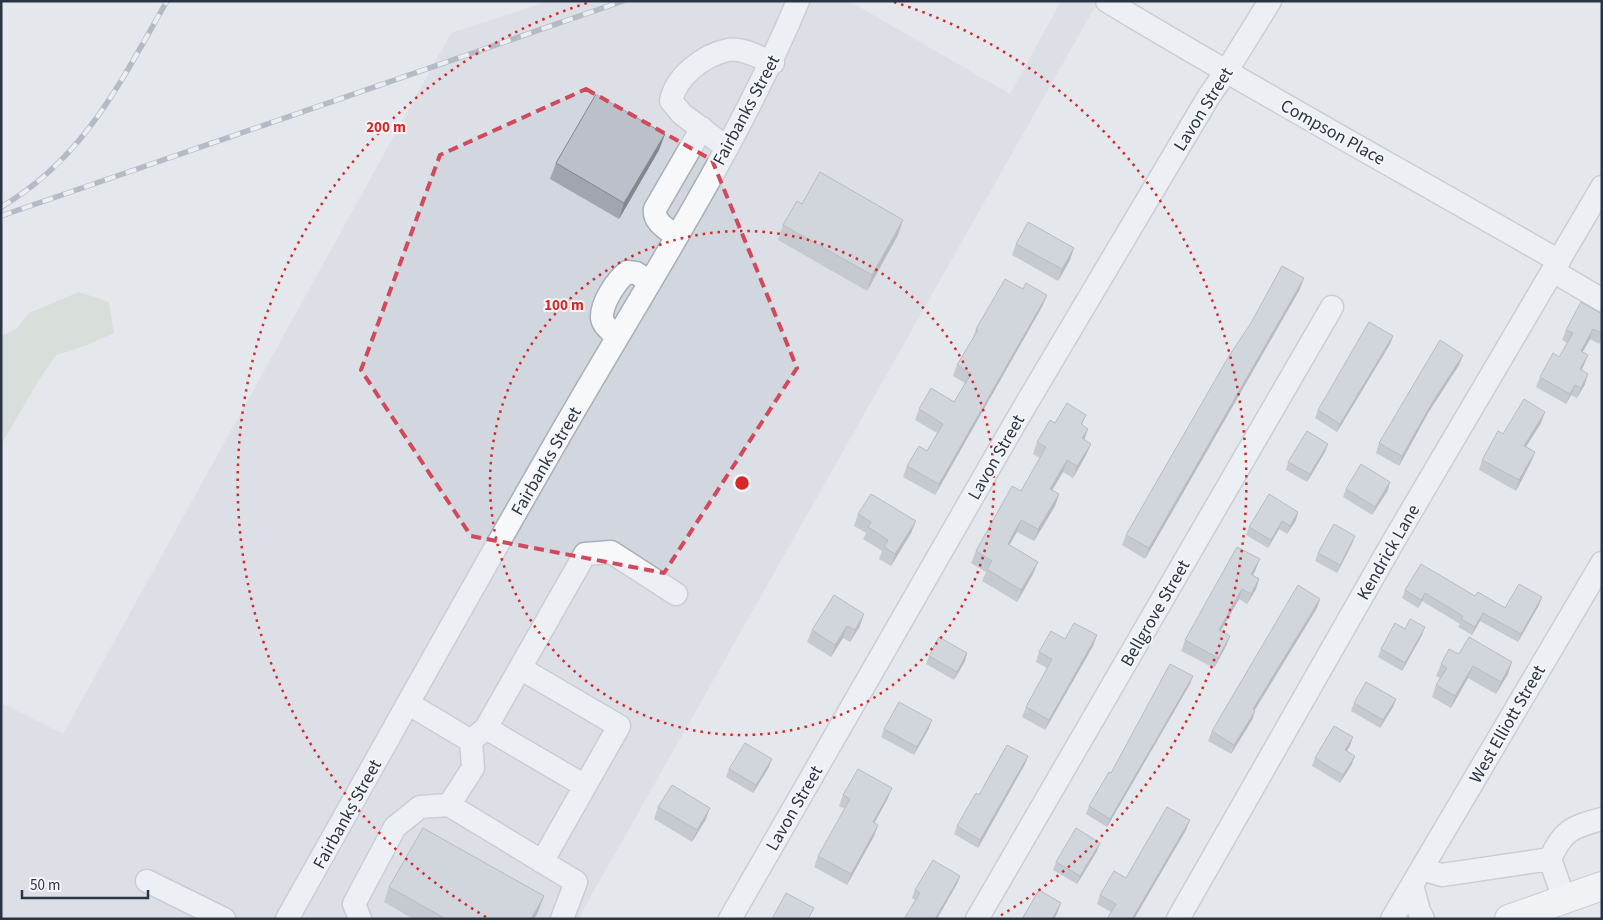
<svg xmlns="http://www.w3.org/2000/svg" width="1603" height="920" viewBox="0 0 1603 920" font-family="'Source Sans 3',sans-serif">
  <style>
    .built { fill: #d2d6de }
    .green { fill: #c9d6c5 }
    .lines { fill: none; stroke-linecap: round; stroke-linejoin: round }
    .minor-casing { stroke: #a9aeb7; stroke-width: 25 }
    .major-casing { stroke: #a3abb8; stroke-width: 30 }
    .minor { stroke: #f7f8fa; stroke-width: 22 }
    .major { stroke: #fff; stroke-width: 28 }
    .rail-casing { stroke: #7d8696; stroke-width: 5.5 }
    .rail { stroke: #f4f6f9; stroke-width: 4; stroke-dasharray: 11; stroke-linecap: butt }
    .wall { fill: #a1a5ae }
    .shaded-wall { fill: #83868d }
    .building { fill: #bbc0ca; stroke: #83868d }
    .marked { fill: none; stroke: #d1495b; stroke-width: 4; stroke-dasharray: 10 6; stroke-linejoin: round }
    .ring { fill: none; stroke: #d62828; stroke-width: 2.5; stroke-dasharray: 2.5 5 }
    .labels { text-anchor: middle; stroke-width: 4; stroke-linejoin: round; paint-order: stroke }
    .street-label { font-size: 18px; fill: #2b3445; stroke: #f4f6f9 }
    .centre { fill: #d62828; stroke: #f4f6f9; stroke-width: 2.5 }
    .ring-label { font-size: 15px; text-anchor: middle; font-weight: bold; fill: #d62828; stroke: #f4f6f9; stroke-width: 4; stroke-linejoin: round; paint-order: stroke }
  </style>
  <rect width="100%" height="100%" fill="#e4e7ec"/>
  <path class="built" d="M549 1H788L728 127 276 919H1V703L63 734 451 33Z
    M809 1H849L1010 94 1061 1H1090L1096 5 578 919H299L579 421 745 137 782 67Z"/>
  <path class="green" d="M79 292 109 302 114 333 85 346 56 355 39 380 1 445V336L16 329 29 313Z"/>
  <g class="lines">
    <g class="minor-casing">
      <path id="minor" d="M1107 1C1256 91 1408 174 1559 261
        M727 148 682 114 671 101C676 76 704 55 728 50 741 47 761 58 773 63
        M676 236C667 229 653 222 655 209L702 128
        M1553 271 1602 300
        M617 337C612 331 603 326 602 318 601 303 617 280 627 272L636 273 649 281
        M520 668 619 726 542 862
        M409 704 471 741
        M486 728 585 786
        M449 805 576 882 562 919
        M1422 869 1442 875 1550 859
        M147 881 224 919
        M1412 885 1419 911 1423 919
        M1564 899 1550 859C1563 830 1572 827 1602 819
        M287 919C384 747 479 574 578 404 655 272 739 142 798 1
        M360 919 354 904 395 827 420 807 449 805 473 768 471 741 486 728 585 554 611 552 676 594
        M730 919 1019 416 1209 96 1226 72 1270 1
        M977 919 1332 307
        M1178 919 1393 542 1602 187
        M1392 919 1602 563"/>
    </g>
    <g class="major-casing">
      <path id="major" d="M1509 919 1602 886"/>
    </g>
    <use href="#minor" class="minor"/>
    <use href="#major" class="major"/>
    <g class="rail-casing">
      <path id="rail" d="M1 207C84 159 121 81 167 1
        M1 216 623 1"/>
    </g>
    <use href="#rail" class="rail"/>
  </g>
  <path class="wall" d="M665 134 659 150 619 219 550 179 556 163Z
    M802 204 898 235 867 291 778 240 783 225Z
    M1016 244 1070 260 1058 281 1012 255Z
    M1300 289 1145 559 1122 545 1126 535 1251 323Z
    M1043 305 935 495 903 477 907 466 927 451 937 433 915 420 919 409 954 402 965 383 953 376 957 365 972 340 976 329Z
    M1602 314V338L1599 344 1590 339 1582 352 1588 355 1581 370 1585 384 1577 398 1571 395 1566 404 1536 387 1540 377 1559 357 1567 343 1562 340 1566 330Z
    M1393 336 1390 344 1337 432 1315 418 1318 410Z
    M1463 355 1459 365 1428 413 1399 466 1376 453 1379 443Z
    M1086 415 1082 425 1084 440 1091 444 1086 455 1073 478 1063 472 1052 490 1059 494 1055 506 1034 541 1017 532 1009 545 1038 562 1033 574 1017 602 982 581 986 572 971 563 976 551 1021 491 1040 458 1033 454 1037 442 1055 423Z
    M1541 423 1526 447 1535 452 1531 462 1516 491 1479 470 1482 460 1503 434Z
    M1325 452 1307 482 1286 470 1288 462Z
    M1346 489 1388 490 1372 515 1343 497Z
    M1298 512 1296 520 1287 534 1279 529 1268 548 1246 535 1249 527Z
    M858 514 916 521 911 533 891 566 879 559 882 551 863 539 866 533 854 526Z
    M1352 544 1337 573 1315 561 1318 553Z
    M1256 569 1253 575 1259 579 1256 589 1247 604 1239 599 1221 631 1230 636 1226 646 1214 668 1181 651 1185 640Z
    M1405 590 1475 596 1505 608 1542 597 1539 605 1518 642 1480 621 1472 635 1458 627 1460 624 1422 601 1418 608 1402 598Z
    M834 595 860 626 850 642 843 638 831 657 807 642 812 630Z
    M1317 608 1255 710V711L1252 720 1231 754 1208 741 1212 731Z
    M1405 629 1422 635 1402 671 1378 657 1381 649Z
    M1097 635 1093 646 1045 730 1022 717 1026 707 1047 668 1036 662 1039 652 1065 639Z
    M967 653 965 661 954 680 926 664 929 656Z
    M1459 654 1512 662 1508 674 1496 694 1468 678 1451 708 1432 697 1436 685 1440 678 1436 676 1441 664Z
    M1193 676 1190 684 1107 827 1086 814 1089 806 1111 773Z
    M1396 699 1393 707 1380 728 1351 711 1354 703Z
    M929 728 914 755 881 737 884 729Z
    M1350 746 1347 751 1352 764 1340 783 1312 766 1315 758Z
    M1028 756 1025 764 978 848 954 834 957 826 979 795Z
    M769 767 753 793 726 777 729 769Z
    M843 795 888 798 874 823 878 825 874 836 847 885 814 867 818 856 845 809 839 806Z
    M658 807 706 819 692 842 654 819Z
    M1186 830 1134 919H1107L1111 912 1097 904 1100 895 1126 878Z
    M1097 851 1077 884 1053 870 1056 862Z
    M960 876 957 884 915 900 912 898 915 890Z
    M389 887 538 912 534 919H413L384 902Z"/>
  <path class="shaded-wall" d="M665 134 659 150 619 219 624 203Z
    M903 220 898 235 867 291 872 275Z
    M1074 248 1070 260 1058 281 1062 269Z
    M1304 278 1300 289 1145 559 1149 548Z
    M1047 295 1043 305 935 495 939 484Z
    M1593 329 1590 339 1577 362 1581 351Z
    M1393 336 1390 344 1337 432 1340 424Z
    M1463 355 1459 365 1428 413 1399 466 1402 456 1432 403Z
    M1588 355 1584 365 1576 380 1580 369Z
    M1588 374 1585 384 1577 398 1581 388Z
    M1575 385 1571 395 1566 404 1570 394Z
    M1545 412 1541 423 1520 456 1524 446Z
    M1088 429 1084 441 1082 438Z
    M1091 444 1086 455 1073 478 1077 466Z
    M1328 444 1325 452 1307 482 1310 474Z
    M1535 452 1531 462 1516 491 1519 480Z
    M1067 460 1063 472 1046 501 1050 489Z
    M1390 482 1388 490 1372 515 1375 507Z
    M1059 494 1055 506 1034 541 1038 529Z
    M1298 512 1296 520 1287 534 1290 526Z
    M1021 520 1017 532 1003 556 1008 544Z
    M916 521 911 533 891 566 895 554Z
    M1282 521 1279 529 1268 548 1271 540Z
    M1355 536 1352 544 1337 573 1340 565Z
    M1260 559 1256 569 1248 585 1251 574Z
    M1038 562 1033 574 1017 602 1021 590Z
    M1259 579 1256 589 1247 604 1251 594Z
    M1242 589 1239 599 1215 640 1219 630Z
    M1425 593 1422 601 1418 608 1421 600Z
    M1542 597 1539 605 1518 642 1521 634Z
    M1320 599 1317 608 1249 719 1253 709Z
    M1483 613 1480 621 1472 635 1475 627Z
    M864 614 860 626 850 642 855 630Z
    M847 626 843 638 831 657 835 645Z
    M1425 627 1422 635 1402 671 1405 663Z
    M1097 635 1093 646 1045 730 1049 720Z
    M1230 636 1226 646 1214 668 1218 658Z
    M967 653 965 661 954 680 957 672Z
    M1512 662 1508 674 1496 694 1501 682Z
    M1473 666 1468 678 1451 708 1455 696Z
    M1193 676 1190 684 1107 827 1110 819Z
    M1396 699 1393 707 1380 728 1383 720Z
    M1255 711 1252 720 1231 754 1234 745Z
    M932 720 929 728 914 755 917 747Z
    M1353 737 1350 746 1343 758 1345 750Z
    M1028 756 1025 764 978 848 980 840Z
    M1355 756 1352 764 1340 783 1343 775Z
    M772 759 769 767 753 793 756 785Z
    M892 788 888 798 869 833 873 822Z
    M710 808 706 819 692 842 697 830Z
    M1190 820 1186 830 1134 919H1132Z
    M878 825 874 836 847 885 851 874Z
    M1100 843 1097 851 1077 884 1080 876Z
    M960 876 957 884 937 919H935Z
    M544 896 538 912 534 919H531Z
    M1061 903 1057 914 1054 919H1052Z"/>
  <path class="building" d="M596 94 665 134 624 203 556 163Z
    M820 172 903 220 872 275 783 225 797 201 802 204Z
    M1028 222 1074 248 1062 269 1016 244Z
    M1282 266 1304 278 1149 548 1126 535 1229 356 1251 323Z
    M1005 279 1023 289 1026 283 1047 295 939 484 907 466 919 446 927 451 943 424 919 409 931 388 954 402 971 374 957 365 978 330 976 329Z
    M1581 302 1602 314V333L1593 329 1581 351 1588 355 1580 369 1588 374 1581 388 1575 385 1570 394 1540 377 1553 353 1559 357 1573 333 1566 330Z
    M1369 322 1393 336 1340 424 1318 410Z
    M1440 340 1463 355 1432 403 1402 456 1379 443Z
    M1524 399 1545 412 1524 446 1535 452 1519 480 1482 460 1498 431 1503 434Z
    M1067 403 1086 415 1081 424 1088 429 1082 438 1091 444 1077 466 1067 460 1050 489 1059 494 1038 529 1021 520 1008 544 1038 562 1021 590 987 569 992 561 976 551 1012 486 1021 491 1046 447 1037 442 1050 420 1055 423Z
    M1307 431 1328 444 1310 474 1288 462Z
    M1361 464 1390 482 1375 507 1346 489Z
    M871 494 916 521 895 554 884 547 888 540 868 527 871 522 858 514Z
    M1269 494 1298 512 1290 526 1282 521 1271 540 1249 527Z
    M1334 524 1355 536 1340 565 1318 553Z
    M1237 547 1260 559 1251 574 1259 579 1251 594 1242 589 1219 630 1230 636 1218 658 1185 640Z
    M1421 564 1475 596 1478 592 1505 608 1519 584 1542 597 1521 634 1483 613 1475 627 1461 619 1463 616 1425 593 1421 600 1405 590Z
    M1298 585 1320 599 1253 709 1255 711 1234 745 1212 731Z
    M834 595 864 614 855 630 847 626 835 645 812 630Z
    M1410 619 1425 627 1405 663 1381 649 1395 623 1405 629Z
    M1074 623 1097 635 1049 720 1026 707 1052 659 1039 652 1051 631 1065 639Z
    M939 637 967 653 957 672 929 656Z
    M1469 637 1512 662 1501 682 1473 666 1455 696 1436 685 1447 668 1441 664 1449 649 1459 654Z
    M1170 664 1193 676 1110 819 1089 806 1109 772 1111 773Z
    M1366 682 1396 699 1383 720 1354 703Z
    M899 702 932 720 917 747 884 729Z
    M1334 726 1353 737 1345 750 1355 756 1343 775 1315 758Z
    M745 743 772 759 756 785 729 769Z
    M1007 745 1028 756 980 840 957 826 976 793 979 795Z
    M858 769 892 788 873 822 878 825 851 874 818 856 850 799 843 795Z
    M672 785 710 808 697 830 658 807Z
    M1167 807 1190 820 1132 919H1107L1116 904 1100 895 1114 871 1126 878Z
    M423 828 544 896 531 919H446L389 887Z
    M1076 828 1100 843 1080 876 1056 862Z
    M933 860 960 876 935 919H904L920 893 915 890Z
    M1039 890 1061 903 1052 919H1022Z
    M786 893 814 908 808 919H772Z"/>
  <path d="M0 0H1603V920H0ZM586 89 712 160 797 368 664 573 471 536 361 370 440 155Z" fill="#e4e7ec" fill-opacity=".55" fill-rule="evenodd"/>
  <path class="marked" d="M586 89 712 160 797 368 664 573 471 536 361 370 440 155Z"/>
  <g class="ring">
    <circle cx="742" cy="483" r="252"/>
    <path d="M486 917A504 504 0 0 1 590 2M894 2A504 504 0 0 1 998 917"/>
  </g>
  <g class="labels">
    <g class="street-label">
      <text transform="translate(1203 109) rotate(-58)" y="6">Lavon Street</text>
      <text transform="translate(746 110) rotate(-62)" y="6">Fairbanks Street</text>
      <text transform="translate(1333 132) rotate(29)" y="6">Compson Place</text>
      <text transform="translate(996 457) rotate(-60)" y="6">Lavon Street</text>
      <text transform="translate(546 461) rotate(-60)" y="6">Fairbanks Street</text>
      <text transform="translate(1388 552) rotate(-60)" y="6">Kendrick Lane</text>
      <text transform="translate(1155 613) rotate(-60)" y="6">Bellgrove Street</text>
      <text transform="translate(1507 724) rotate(-60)" y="6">West Elliott Street</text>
      <text transform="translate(794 808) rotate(-60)" y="6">Lavon Street</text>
      <text transform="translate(347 814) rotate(-61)" y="6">Fairbanks Street</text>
    </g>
  </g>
  <circle cx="742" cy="483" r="8" class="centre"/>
  <g class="ring-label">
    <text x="386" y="132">200 m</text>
    <text x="564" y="310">100 m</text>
  </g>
  <rect width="1603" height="920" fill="none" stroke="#2b3445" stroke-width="5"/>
  <path d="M22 890v8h126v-8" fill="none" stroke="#2b3445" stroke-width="2.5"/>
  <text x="30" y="890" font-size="15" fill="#2b3445" stroke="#f4f6f9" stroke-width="4" paint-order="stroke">50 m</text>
</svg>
